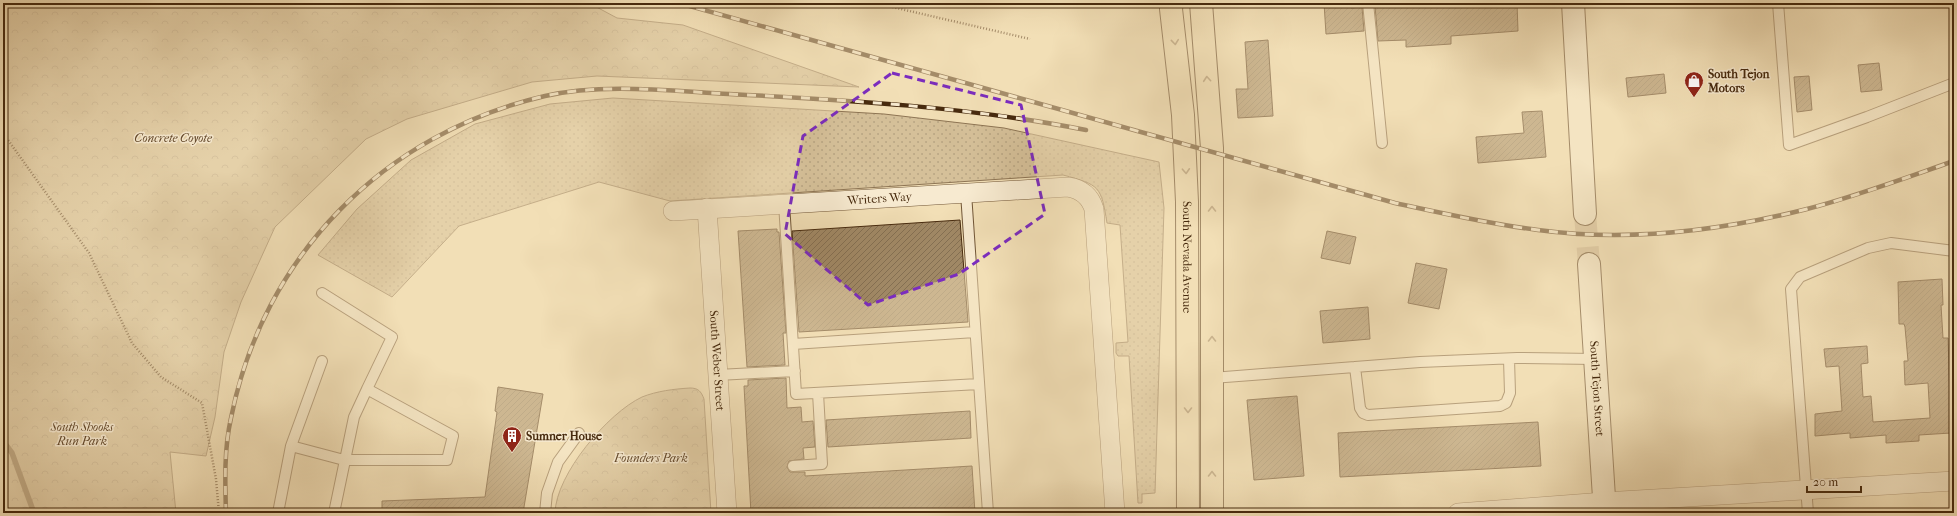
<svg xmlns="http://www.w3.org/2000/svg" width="1957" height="516" viewBox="0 0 1957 516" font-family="'IM FELL French Canon',serif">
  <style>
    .grass { fill: url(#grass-dots); stroke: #8e7554 }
    .forest { fill: url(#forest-crowns); stroke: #8e7554 }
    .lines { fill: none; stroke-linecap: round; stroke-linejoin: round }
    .stream { stroke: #8b7151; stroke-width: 5.5 }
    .building { fill: url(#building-hatch); stroke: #472a0e }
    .secondary-tunnel { stroke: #d0bb94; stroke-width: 22; stroke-dasharray: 22 11; stroke-linecap: butt }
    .lane-casing { stroke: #725738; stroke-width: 12 }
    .street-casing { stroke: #725738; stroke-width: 20 }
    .secondary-casing { stroke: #472a0e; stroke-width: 24 }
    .primary-casing { stroke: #472a0e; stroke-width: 24 }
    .path { stroke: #472a0e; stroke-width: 2.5; stroke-dasharray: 1 2; stroke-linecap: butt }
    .lane { stroke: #f7ead0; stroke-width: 10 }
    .street { stroke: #f7ead0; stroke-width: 19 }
    .secondary { stroke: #f7ead0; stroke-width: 22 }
    .primary { stroke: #f2dfb6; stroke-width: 22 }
    .rail-casing { stroke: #472a0e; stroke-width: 4.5 }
    .rail { stroke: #f7ead0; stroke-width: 3; stroke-dasharray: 9; stroke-linecap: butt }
    .oneway { stroke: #9c8462 }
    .marked { fill: none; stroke: #7b2cbf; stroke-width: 3; stroke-dasharray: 8 5; stroke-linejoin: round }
    .labels { text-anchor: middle; stroke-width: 3; stroke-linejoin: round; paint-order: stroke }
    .poi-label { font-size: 12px; font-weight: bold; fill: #472a0e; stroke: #f7ead0; text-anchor: start }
    .park-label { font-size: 12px; font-style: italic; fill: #63482a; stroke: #f7ead0 }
    .street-label { font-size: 12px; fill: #472a0e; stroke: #f7ead0 }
  </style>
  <defs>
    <pattern id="grass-dots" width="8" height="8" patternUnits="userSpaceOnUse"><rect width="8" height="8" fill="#d5c099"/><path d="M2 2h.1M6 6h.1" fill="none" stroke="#b8a583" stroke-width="1.8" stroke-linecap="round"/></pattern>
    <pattern id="forest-crowns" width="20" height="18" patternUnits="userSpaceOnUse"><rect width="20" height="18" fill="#d5c099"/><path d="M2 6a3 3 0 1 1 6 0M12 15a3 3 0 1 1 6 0" fill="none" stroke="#b8a583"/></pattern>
    <pattern id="building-hatch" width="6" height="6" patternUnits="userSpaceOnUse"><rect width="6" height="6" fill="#a08865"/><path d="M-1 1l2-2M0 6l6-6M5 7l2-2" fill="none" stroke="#846f52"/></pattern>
  </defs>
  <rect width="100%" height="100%" fill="#f2dfb6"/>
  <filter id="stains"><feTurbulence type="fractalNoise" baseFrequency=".005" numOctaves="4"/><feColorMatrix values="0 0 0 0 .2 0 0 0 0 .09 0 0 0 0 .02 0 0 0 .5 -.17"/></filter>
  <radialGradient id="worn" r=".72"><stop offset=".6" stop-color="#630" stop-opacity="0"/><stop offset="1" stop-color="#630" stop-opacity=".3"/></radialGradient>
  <path class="grass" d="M613 98 884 114 1004 128 1159 162 1164 208 1155 493 1142 494V503H1138L1129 356H1118L1116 353V343L1128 342 1120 225 1107 223C1101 186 1100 185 1063 175L670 201 599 182 459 226 392 297 318 255 357 209 411 160 475 124 550 104Z"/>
  <path class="forest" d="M3 3H589L617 18 683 25 859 87 597 76 532 82 407 119 366 139 275 227 241 302 224 352 215 417 206 456 170 452 176 513H3Z
    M690 388C698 388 701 391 704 399L711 513H555C556 474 608 413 642 397 657 391 674 389 690 388Z"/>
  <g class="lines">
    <path class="stream" d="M3 441 12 453 34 513"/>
  </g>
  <path class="building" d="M1324 3H1351V8L1362 7 1364 31 1326 34Z
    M1418 3H1517L1518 31 1451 36V44L1406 47V40L1378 41 1375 6Z
    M1268 40 1273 116 1238 118 1236 89H1248L1245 42Z
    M1879 63 1882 90 1861 92 1858 65Z
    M1664 74 1666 93 1628 97 1626 78Z
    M1809 76 1812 110 1797 112 1794 77Z
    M1542 111 1546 157 1478 163 1476 137 1524 133 1522 112Z
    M960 220 968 322 799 332 792 231Z
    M777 229V232H779L786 333H783L785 365 747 367 738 231Z
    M1327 231 1356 237 1350 264 1321 258Z
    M1416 263 1447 269 1439 309 1408 303Z
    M1942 279 1943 305H1941L1943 338H1948L1951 433 1919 435V441L1886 443V435L1850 438V433L1815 436V414L1842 411 1839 366 1826 367 1824 349 1867 346 1868 363 1861 364 1863 397 1871 396 1873 422 1930 418 1928 383 1905 385 1904 361H1908L1905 327 1904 324H1899L1898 282Z
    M1368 307 1370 339 1323 343 1320 311Z
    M786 378 787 408 801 407 802 422 813 421 815 447 803 448 804 459 789 461 787 467 790 472H805V476L972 466 975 513H751L744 386H748V380Z
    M498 387 543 394 523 513 507 511 506 513H382V501L485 497 497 412 495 411Z
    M1297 396 1304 476 1254 480 1247 400Z
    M970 411 971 438 828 447 826 420Z
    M1538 422 1541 466 1340 477 1338 433Z"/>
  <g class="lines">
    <path class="secondary-tunnel" d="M1585 214 1589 264"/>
    <g class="lane-casing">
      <path id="lane" d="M1368 3 1382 143
        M1778 3 1789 145 1867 117 1954 83
        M966 193 988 513
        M784 203 796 394 979 384
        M322 293 392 337 367 389
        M793 344 975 332
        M1355 367 1360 408 1363 413 1368 415 1500 406 1506 403 1510 393 1509 359
        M718 375 795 371
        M1212 378 1420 362 1517 358 1595 359
        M291 446 322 361
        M793 466 822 464 818 393
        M278 513 291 446 344 460H447L453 436 367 389 354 417 334 513
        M545 513 547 493 558 462 579 433
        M1808 513 1791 289 1800 277 1868 248 1891 243 1954 251"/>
    </g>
    <g class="street-casing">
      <g id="street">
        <path id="s1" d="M707 208 727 513"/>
        <path id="s2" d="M673 211 1068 187C1081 189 1090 196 1094 209L1115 513"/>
        <path d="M1458 513 1604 502 1954 481"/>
      </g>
    </g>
    <g class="secondary-casing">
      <g id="secondary">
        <path d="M1573 3 1585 214"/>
        <path id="s3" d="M1589 264 1605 513"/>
      </g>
    </g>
    <g class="primary-casing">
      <g id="primary">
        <path id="s4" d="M1172 3 1171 9 1183 115 1187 202 1188 513"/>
        <path d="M1201 3 1212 148V513"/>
      </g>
    </g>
    <path class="path" d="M875 3 1030 39
      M3 133 89 253 132 343 161 377 202 403 216 479 219 513"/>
    <use href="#lane" class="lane"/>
    <use href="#street" class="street"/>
    <use href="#secondary" class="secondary"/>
    <use href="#primary" class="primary"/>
    <g class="rail-casing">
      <path id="rail" d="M679 3 1395 203C1442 213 1489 224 1538 230 1627 242 1720 231 1807 209 1857 196 1905 178 1954 161
        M226 513C225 481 224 449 231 418 263 256 384 133 545 96 603 83 670 91 729 94 849 100 969 107 1086 130"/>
    </g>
    <use href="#rail" class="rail"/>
  </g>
  <defs><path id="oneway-chevron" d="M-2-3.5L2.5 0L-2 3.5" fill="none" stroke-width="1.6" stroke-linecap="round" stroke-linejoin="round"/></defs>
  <g class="oneway">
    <use href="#oneway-chevron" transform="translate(1175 42) rotate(84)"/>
    <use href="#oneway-chevron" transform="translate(1207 79) rotate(-95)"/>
    <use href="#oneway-chevron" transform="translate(1186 171) rotate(87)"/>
    <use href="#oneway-chevron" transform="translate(1212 209) rotate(-90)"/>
    <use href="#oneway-chevron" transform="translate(1212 339) rotate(-90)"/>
    <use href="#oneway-chevron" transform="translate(1188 410) rotate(90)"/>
    <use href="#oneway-chevron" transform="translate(1212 474) rotate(-90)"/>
  </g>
  <path d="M0 0H1957V516H0ZM892 73 1021 105 1045 214 959 274 868 305 785 234 803 136Z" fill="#f2dfb6" fill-opacity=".55" fill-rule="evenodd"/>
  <path class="marked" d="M892 73 1021 105 1045 214 959 274 868 305 785 234 803 136Z"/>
  <defs>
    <g id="shop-pin" transform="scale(1)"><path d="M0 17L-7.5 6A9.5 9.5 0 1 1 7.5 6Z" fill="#8f2418" stroke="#f7ead0"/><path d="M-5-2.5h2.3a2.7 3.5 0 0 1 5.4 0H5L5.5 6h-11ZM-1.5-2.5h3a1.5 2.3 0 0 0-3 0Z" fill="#fff"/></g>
    <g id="building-pin" transform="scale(1)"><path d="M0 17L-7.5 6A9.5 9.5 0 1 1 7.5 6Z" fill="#8f2418" stroke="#f7ead0"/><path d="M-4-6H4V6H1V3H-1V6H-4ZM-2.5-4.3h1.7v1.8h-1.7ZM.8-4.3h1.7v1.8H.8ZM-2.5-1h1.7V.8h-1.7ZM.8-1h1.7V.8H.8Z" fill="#fff"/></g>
  </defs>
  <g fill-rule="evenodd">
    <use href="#shop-pin" x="1694" y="81"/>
    <use href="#building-pin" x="512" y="436"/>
  </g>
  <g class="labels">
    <g class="poi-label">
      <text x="1708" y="78">South Tejon<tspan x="1708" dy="14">Motors</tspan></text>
      <text x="526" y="440">Sumner House</text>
    </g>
    <g class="park-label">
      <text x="173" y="142">Concrete Coyote</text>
      <text x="82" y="431">South Shooks<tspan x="82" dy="14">Run Park</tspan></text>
      <text x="651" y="462">Founders Park</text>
    </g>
    <g class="street-label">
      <text dy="4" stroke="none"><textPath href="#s2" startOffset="207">Writers Way</textPath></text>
      <text dy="4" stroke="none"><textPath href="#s4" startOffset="255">South Nevada Avenue</textPath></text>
      <text dy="4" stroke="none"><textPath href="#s1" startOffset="153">South Weber Street</textPath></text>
      <text dy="4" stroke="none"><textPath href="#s3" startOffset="125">South Tejon Street</textPath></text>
    </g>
  </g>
  <rect width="1957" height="516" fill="none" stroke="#f2dfb6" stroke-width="16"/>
  <rect x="4" y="4" width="1949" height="508" fill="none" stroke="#472a0e" stroke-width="2"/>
  <rect x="8" y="8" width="1941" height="500" fill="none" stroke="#472a0e"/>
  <path d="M1807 486v6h54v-6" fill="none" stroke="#472a0e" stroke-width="2"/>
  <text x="1813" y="486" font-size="12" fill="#472a0e" stroke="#f7ead0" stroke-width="3" paint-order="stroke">20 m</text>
  <rect width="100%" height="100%" filter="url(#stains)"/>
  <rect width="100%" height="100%" fill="url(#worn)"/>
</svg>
